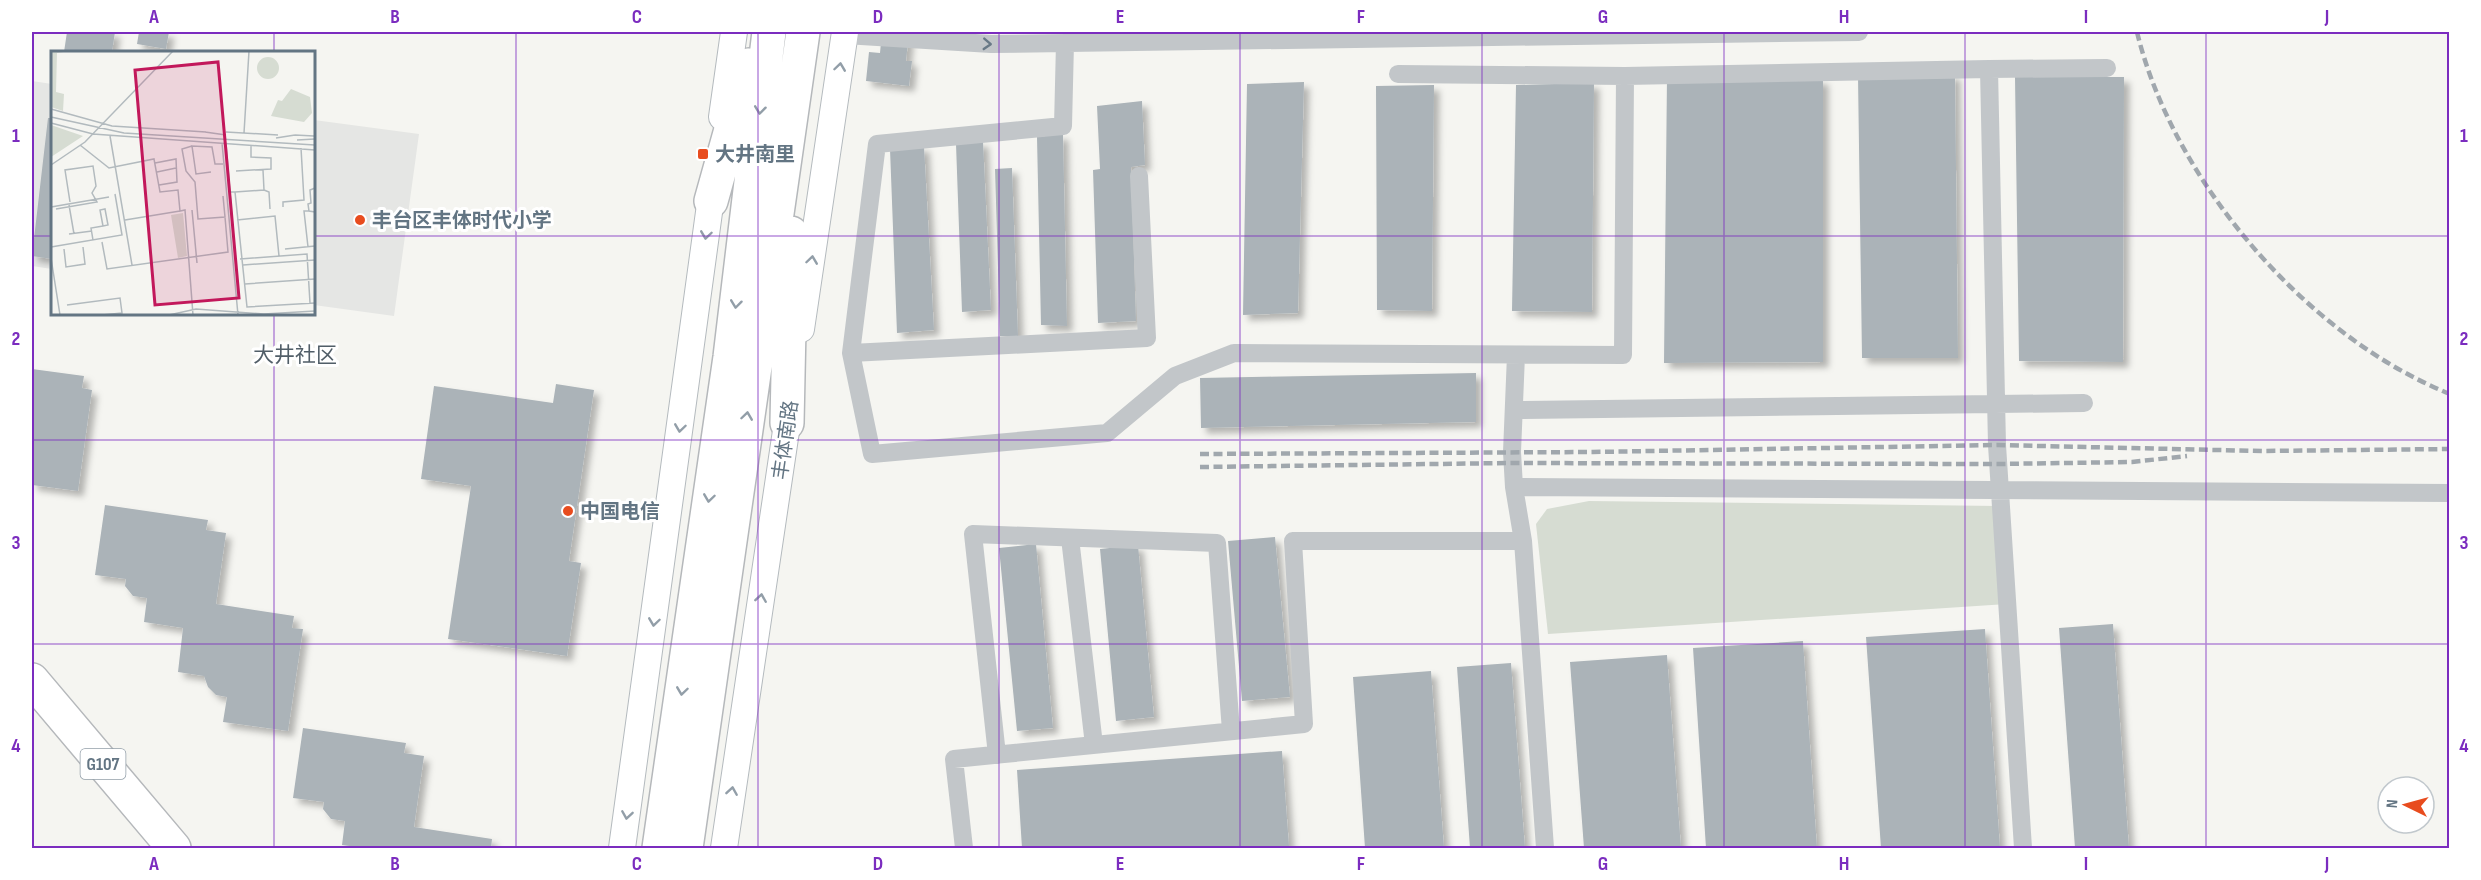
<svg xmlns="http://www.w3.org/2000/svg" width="2481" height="880" viewBox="0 0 2481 880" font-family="'Sofia Sans Condensed','Noto Sans SC',sans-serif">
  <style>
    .built { fill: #e5e6e4 }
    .green { fill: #d6dcd2 }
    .building { fill: #abb3b8; filter: url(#shadow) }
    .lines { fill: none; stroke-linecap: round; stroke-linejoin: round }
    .secondary-casing { stroke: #b4babe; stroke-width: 28 }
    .highway-casing { stroke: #b5b8bb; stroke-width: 36 }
    .street { stroke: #c2c6c9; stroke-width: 18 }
    .secondary { stroke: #fff; stroke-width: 26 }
    .highway { stroke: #fff; stroke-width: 33 }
    .rail { stroke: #a0a7ad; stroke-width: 4.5; stroke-dasharray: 9 4.5; stroke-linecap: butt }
    .oneway { stroke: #687986 }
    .oneway2 { stroke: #929ea8 }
    .grid { fill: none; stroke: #7b2cbf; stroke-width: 1.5; stroke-opacity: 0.55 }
    .poi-dot { fill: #e84c1e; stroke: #fff; stroke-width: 2 }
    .labels { text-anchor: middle; stroke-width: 6; stroke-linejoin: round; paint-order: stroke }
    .shield { fill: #fff; stroke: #929ea8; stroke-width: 1.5 }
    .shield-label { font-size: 18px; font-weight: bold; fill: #637583 }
    .poi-label { font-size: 20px; font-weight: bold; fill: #637583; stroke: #fff; text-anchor: start }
    .street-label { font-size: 20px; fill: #637583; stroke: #fff }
    .neighbourhood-label { font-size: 21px; fill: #515e68; stroke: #fff }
    .inset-road { fill: none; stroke: #b2babe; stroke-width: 1.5 }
    .view { fill: #c2185b; fill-opacity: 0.15; stroke: #c2185b; stroke-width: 3 }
    .inset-edge { fill: none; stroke: #637583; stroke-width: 3 }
    .neatline { fill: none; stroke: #7b2cbf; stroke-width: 2 }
    .grid-label { font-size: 20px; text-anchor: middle; font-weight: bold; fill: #7b2cbf }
  </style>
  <defs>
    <filter id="shadow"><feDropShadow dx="5.5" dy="5.5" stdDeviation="3" flood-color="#0004"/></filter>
  </defs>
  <rect width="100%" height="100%" fill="#f5f5f1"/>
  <path class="built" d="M32 81 52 84V269L32 266Z
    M314 120 419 134 394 316 314 305Z"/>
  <path class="green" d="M1589 501 1998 506 2007 604 1548 634 1536 524 1547 509Z"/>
  <path class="building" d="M67 32H115L112 52H64Z
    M139 32H169L166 49 137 44Z
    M882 32H909L906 61H912L909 86 866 81 869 52 880 53Z
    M1955 74 1958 358H1862L1858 76Z
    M1667 77 1823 79V362L1664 363Z
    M2015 77H2124L2123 362 2019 361Z
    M1304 82 1298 313 1243 315 1247 84Z
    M1594 83 1592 312 1512 311 1516 85Z
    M1434 85 1432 311 1377 310 1376 86Z
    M1142 101 1145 165 1131 167 1136 321 1098 323 1093 170 1100 169 1097 106Z
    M48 118H52V259L32 256Z
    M1063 134 1067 326 1041 325 1037 137Z
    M983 141 991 310 962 312 956 144Z
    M924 146 934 330 897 333 890 149Z
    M1012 168 1018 336H1000L995 169Z
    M32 369 84 376 82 388 92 390 78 491 32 485Z
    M1476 373V422L1201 428 1200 378Z
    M556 384 594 390 569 561 581 563 567 656 448 639 471 486 421 479 434 386 553 403Z
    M105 505 208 520 206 530 226 533 216 604 294 616 292 628 303 629 288 731 223 722 227 697 216 695 208 687 204 676 178 672 183 628 144 622 147 598 133 596 125 586 126 579 95 575Z
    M1275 537 1290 697 1242 701 1228 541Z
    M1036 544 1053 728 1017 731 999 548Z
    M1138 545 1154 717 1116 721 1100 549Z
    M2113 624 2129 848H2075L2059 628Z
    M1985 629 2000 848H1881L1866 637Z
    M1803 641 1817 848H1706L1693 648Z
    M1667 655 1681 848H1584L1570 662Z
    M1511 663 1525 848H1470L1457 667Z
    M1431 671 1444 848H1365L1353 677Z
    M303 728 406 743 404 753 424 756 414 827 492 839 491 848H365L342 845 345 821 331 819 323 809 324 802 293 798Z
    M1282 751 1289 846 1256 848H1022L1017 770Z"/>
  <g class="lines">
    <g class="secondary-casing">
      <path id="secondary" d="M722 117 734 32
        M801 329 845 32
        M622 848 713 183
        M724 848 790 404"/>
    </g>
    <g class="highway-casing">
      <path id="highway" d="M711 201 749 65
        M787 423 791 233
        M32 680 174 848
        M659 848 730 357 769 32
        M686 848 803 32"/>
    </g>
    <path class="street" d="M845 35 991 44 1859 32
      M1065 43 1063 126 877 144 851 353 1147 338 1139 176
      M1989 69 2107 68
      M1625 76 1989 69 1997 445 2023 848
      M851 353 872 454 1107 433 1175 376 1234 353 1623 355 1625 76 1398 74
      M1516 410 2084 403
      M1514 487 1512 452 1516 355
      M1070 538 1094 745
      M1523 541 1545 848
      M997 755 973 534 1217 543 1231 731
      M964 848 954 759 1304 724 1293 541H1523L1514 487 2450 493"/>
    <use href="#secondary" class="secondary"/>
    <use href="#highway" class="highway"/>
    <path class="rail" d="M2137 32C2173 181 2307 337 2450 394
      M1200 454 1593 452 1997 445 2262 451 2450 449
      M1200 467 1512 463 1998 464 2132 462 2187 456"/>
  </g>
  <defs><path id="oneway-chevron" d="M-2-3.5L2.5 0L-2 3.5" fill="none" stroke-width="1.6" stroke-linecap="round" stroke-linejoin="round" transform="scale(1.5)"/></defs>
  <use class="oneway" href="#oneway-chevron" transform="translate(987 44) rotate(3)"/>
  <g class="oneway2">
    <use href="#oneway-chevron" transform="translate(840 67) rotate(-82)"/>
    <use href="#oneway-chevron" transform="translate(760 110) rotate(97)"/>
    <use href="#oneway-chevron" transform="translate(706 235) rotate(98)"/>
    <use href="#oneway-chevron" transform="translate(812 260) rotate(-82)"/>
    <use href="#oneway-chevron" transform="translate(736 304) rotate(97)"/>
    <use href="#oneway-chevron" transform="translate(747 416) rotate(-82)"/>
    <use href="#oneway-chevron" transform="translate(680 428) rotate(98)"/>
    <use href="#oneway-chevron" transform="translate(709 498) rotate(98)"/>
    <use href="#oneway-chevron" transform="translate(761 598) rotate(-81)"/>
    <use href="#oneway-chevron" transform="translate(654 622) rotate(98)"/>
    <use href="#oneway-chevron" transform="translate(682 691) rotate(98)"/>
    <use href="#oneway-chevron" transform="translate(732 791) rotate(-81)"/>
    <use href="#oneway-chevron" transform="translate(627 815) rotate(99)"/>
  </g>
  <path class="grid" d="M274 32V52M516 32V848M758 32V848M999 32V848M1240 32V848M1482 32V848M1724 32V848M1965 32V848M2206 32V848M32 236H52M314 236H2450M274 314V848M32 440H2450M32 644H2450"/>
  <g class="poi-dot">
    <rect x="697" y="148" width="12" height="12" rx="3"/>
    <circle cx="360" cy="220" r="6"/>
    <circle cx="568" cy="511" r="6"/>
  </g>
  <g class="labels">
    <rect class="shield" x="80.5" y="749" width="45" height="30" rx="4.5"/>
    <g class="shield-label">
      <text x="103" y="770">G107</text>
    </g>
    <g class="poi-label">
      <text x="715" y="161">大井南里</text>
      <text x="372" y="227">丰台区丰体时代小学</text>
      <text x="580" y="518">中国电信</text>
    </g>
    <g class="street-label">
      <text transform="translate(785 440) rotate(-82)" y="7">丰体南路</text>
    </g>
    <g class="neighbourhood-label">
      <text x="295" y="362">大井社区</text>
    </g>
  </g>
  <g transform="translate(51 51)">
    <rect width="264" height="264" fill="#f5f5f1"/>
    <path d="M0 0H19L6 2 5 41 13 43 12 60 0 56ZM206 17a11 11 0 1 1 22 0a11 11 0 1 1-22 0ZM240 38 259 46 261 62 253 71 220 65 227 49 231 50ZM0 74 32 85 0 106ZM132 162 136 205 127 207 120 164Z" fill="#d6dcd2"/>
    <path class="inset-road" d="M0 58 61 75 155 81M0 66 73 82 264 94M0 72 42 83 264 99M154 81 175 84M175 81 227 84M193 82 198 0M244 84 263 85M59 85 81 214M225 87 244 84M246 89 264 88M171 92 187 264M175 92 184 203M29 94 58 117 103 108 109 141 127 139 129 160 134 159 142 264M141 95 131 98 135 120 144 131 147 168 174 166 172 145M104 112 125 108 126 131 108 134M0 114 34 91 122 0M185 120 220 118V107L200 106V94M106 121 125 117M160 121 145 123 141 95 161 96 164 113H172M264 137 259 139 260 152 257 153 258 160 264 161M213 139 218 141 219 158M179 141H184L196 256 264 252M184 141 213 139 212 119M18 154 23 183M0 156 58 146M232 156V151L253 149 250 97M5 158 46 151 41 142 45 135 42 115 14 119 19 151M141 159 146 212M74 169 129 160M186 169 224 165 228 205M18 183 41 180M42 189 40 177 52 175 57 174 54 158 49 159 52 175M51 191 56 218 177 201 174 166M0 196 71 184 64 143M257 196 253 160H258M13 198 15 216 34 213 32 196M234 198 264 195M0 207 9 264M189 208 256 203 259 252M192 214 264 209M194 233 264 228M16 254 69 247 71 262 51 264M118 264 145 258 213 263 264 260"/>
    <path class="view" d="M167 11 188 247 104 254 84 19Z"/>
    <rect width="264" height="264" class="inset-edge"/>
  </g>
  <rect width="2481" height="880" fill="none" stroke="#ffffff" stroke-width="66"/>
  <g transform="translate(2406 805) rotate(275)"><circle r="28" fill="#ffffff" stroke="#c1c8cd" stroke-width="1.5"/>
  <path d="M0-4.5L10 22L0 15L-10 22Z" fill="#e84c1e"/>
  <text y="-9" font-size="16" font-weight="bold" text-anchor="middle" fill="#637583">N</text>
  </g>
  <rect x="33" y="33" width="2415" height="814" class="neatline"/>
  <g class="grid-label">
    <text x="154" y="23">A</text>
    <text x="395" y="23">B</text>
    <text x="637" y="23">C</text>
    <text x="878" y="23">D</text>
    <text x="1120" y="23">E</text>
    <text x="1361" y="23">F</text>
    <text x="1603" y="23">G</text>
    <text x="1844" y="23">H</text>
    <text x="2086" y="23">I</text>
    <text x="2327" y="23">J</text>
    <text x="16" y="142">1</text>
    <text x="2464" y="142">1</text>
    <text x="16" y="345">2</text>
    <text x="2464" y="345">2</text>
    <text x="16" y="549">3</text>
    <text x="2464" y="549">3</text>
    <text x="16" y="752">4</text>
    <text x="2464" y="752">4</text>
    <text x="154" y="870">A</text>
    <text x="395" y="870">B</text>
    <text x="637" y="870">C</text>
    <text x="878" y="870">D</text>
    <text x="1120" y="870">E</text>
    <text x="1361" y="870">F</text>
    <text x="1603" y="870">G</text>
    <text x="1844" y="870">H</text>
    <text x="2086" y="870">I</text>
    <text x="2327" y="870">J</text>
  </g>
</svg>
